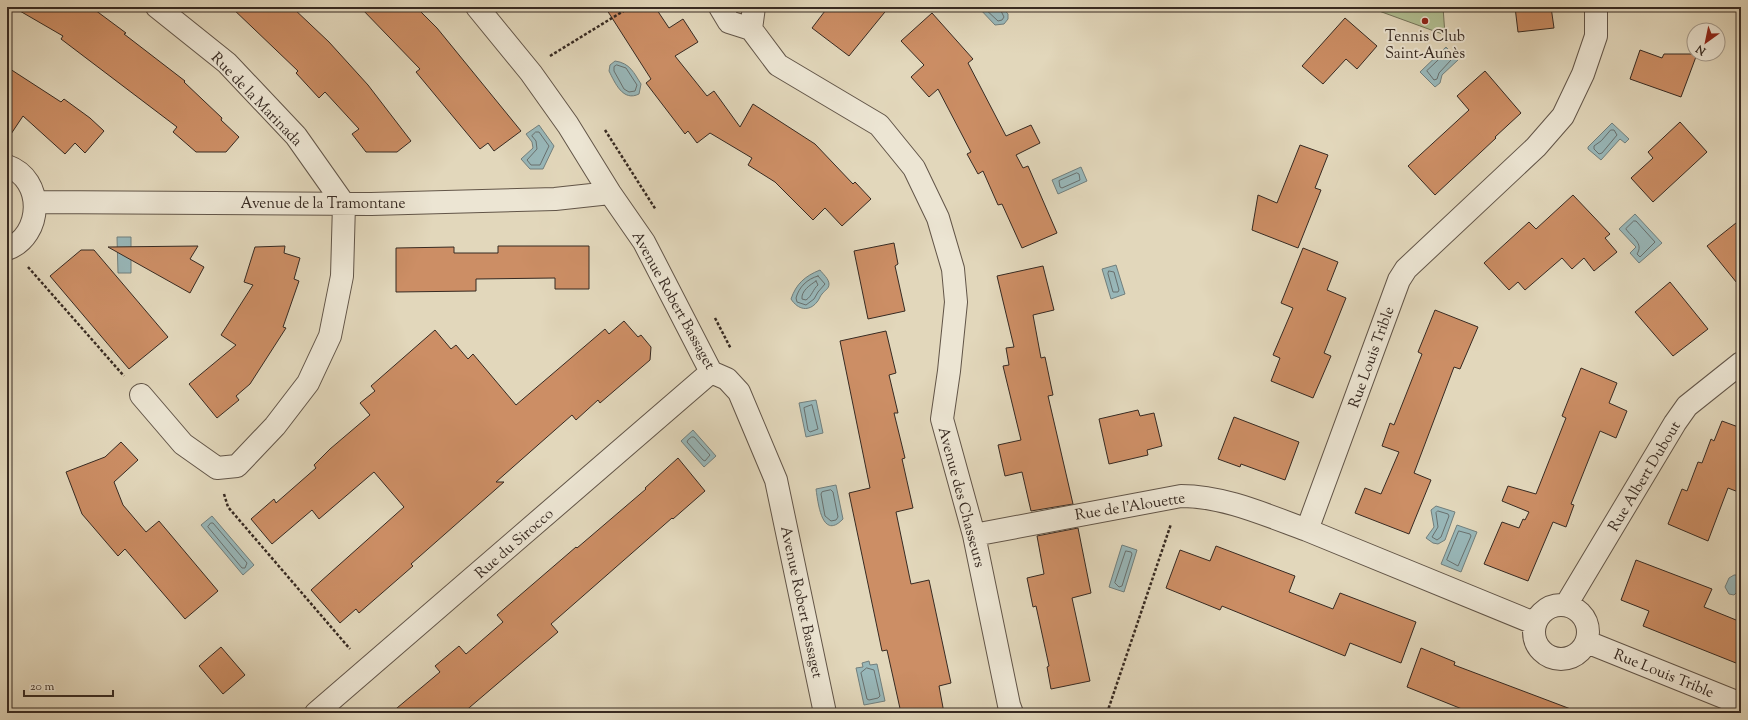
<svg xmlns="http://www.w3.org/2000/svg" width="1748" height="720" viewBox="0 0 1748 720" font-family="'Sorts Mill Goudy',serif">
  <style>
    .green { fill: #b1bf92; stroke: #74745a }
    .water { fill: #98b7b9; stroke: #717f7d }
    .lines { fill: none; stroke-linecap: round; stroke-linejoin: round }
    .shore { stroke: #68706e; stroke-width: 1 }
    .building { fill: #cc8e65; stroke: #372a22 }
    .minor-casing { stroke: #625548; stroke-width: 24 }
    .path { stroke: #372a22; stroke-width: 2.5; stroke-dasharray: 3 2; stroke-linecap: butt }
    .minor { stroke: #ece5d3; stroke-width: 22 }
    .poi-dot { fill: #8f2418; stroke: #ece5d3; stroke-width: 1.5 }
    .labels { text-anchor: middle; stroke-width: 4; stroke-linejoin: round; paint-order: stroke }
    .poi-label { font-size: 15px; fill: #372a22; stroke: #ece5d3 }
    .street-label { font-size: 15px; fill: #372a22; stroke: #ece5d3 }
  </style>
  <rect width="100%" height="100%" fill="#e2d7bb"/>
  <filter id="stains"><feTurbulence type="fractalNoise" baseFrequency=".005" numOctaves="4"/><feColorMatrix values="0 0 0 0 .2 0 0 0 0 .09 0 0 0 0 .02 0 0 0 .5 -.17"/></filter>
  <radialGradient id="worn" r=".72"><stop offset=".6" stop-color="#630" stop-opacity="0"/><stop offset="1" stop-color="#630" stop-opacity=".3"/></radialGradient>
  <path class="green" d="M1368 7H1443L1445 35Z"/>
  <path class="water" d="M978 7H1002L1008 14V19L1004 24 995 25Z
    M1446 47 1458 60 1442 75 1440 83 1435 87 1420 72Z
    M615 61C630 63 634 73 641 84L639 94C623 102 615 83 609 71L610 65Z
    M1612 123 1629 139 1625 143 1620 139 1601 160 1588 149V147Z
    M539 125 554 146 543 169H530L521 159 533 148 532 142 526 134Z
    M1081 167 1087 181 1058 194 1052 180Z
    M1635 214 1662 243 1639 263 1630 253 1636 247 1619 229Z
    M117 237H131V273H118Z
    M1116 265 1125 294 1111 299 1102 269Z
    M820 270C823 274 829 279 829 284 829 289 825 290 822 294 820 296 819 300 817 302 809 312 798 310 791 299 796 284 805 276 820 270Z
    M816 400 823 433 806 437 799 403Z
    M693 430 716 456 704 467 681 441Z
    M836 485 843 519C822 541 818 503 816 489Z
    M1436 506 1455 512 1445 540 1438 544 1433 543 1426 538 1434 527 1431 510Z
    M212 516 254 565 243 575 201 525Z
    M1457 525 1477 532 1461 572 1441 564Z
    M1122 545 1137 550 1124 592 1109 587Z
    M1734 575H1741V591H1738L1734 595 1729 594 1725 587 1729 578Z
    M869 661 870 665 877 664 885 701 864 705 856 668 863 667 862 663Z"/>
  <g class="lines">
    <path class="shore" d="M983 7 998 21 1002 20 1004 17 999 7
      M1445 54 1451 58V60L1439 73 1437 79 1434 80 1427 71Z
      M617 65 626 68 637 85 635 91 629 92 624 89 614 71V67Z
      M1611 130H1614L1617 135 1602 153 1599 154 1594 149V146L1601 141Z
      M536 132H539L549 146 540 165H531L527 160 537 149 536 141 532 136Z
      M1077 173 1079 174 1080 180 1062 188 1060 187 1059 181Z
      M1634 221H1636L1655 242 1640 257 1637 254C1644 243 1632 238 1626 229Z
      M1109 271 1114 272 1119 290 1118 292H1113L1108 274Z
      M818 276 825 284 818 292 814 299 806 305 797 302 796 298C799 287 807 279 818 276Z
      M816 281 818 285C813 289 812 296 806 300L802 299C801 291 810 285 816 281Z
      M812 405 818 429 810 432 808 430 804 408Z
      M692 437H694L710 455 705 461 703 460 687 442 688 440Z
      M831 490 833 492 838 517 836 520 831 521 825 516 821 494 822 492Z
      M1438 511 1448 514 1449 516 1441 537 1437 540 1432 537 1438 527 1436 513Z
      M211 523H213L247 563 245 568H242L208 527Z
      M1459 531 1470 534 1471 536 1458 566 1447 560Z
      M1126 551 1131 552 1132 554 1122 586 1119 587 1115 583Z
      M867 668 874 670 880 696 878 698 869 700 867 699 861 673Z"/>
  </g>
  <path class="building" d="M13 7H91L126 33 124 34 185 81 184 82 222 118 221 120 239 137 226 152H196L173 132 177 127 61 39 63 36Z
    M231 7H292L329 42 368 85 411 141 397 152H366L352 134 359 129 325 92 319 98 296 73 298 71Z
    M360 7H416L437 28 521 131 494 151 488 143 480 149 416 72 420 69Z
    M605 7H655L669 28 683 19 698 42 675 56 707 96 714 91 740 127 753 104 815 144 853 184 855 182 871 199 842 226 825 208 813 220 775 182 748 165 752 158 710 133 697 143 688 131 685 134 646 83 651 79Z
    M828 7H889L849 56 812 28Z
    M1515 7H1551L1554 28 1518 32Z
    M932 13 973 59 968 63 1006 136 1031 125 1040 143 1016 155 1023 168 1028 166 1057 233 1022 248 1002 204 998 205 983 171 978 174 967 154 971 152 938 89 929 97 911 77 924 65 901 41Z
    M1345 18 1377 46 1357 69 1346 59 1323 84 1302 66Z
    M1640 50 1662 58 1664 54H1697L1681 97 1630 79Z
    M7 67 61 102 64 99 90 118 104 131 85 153 75 143 65 154 23 116 7 140Z
    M1485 71 1521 113 1495 137 1496 138 1435 195 1408 166 1469 110 1457 96Z
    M1680 122 1707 152 1653 202 1631 178 1653 158 1648 152Z
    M1300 145 1328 155 1315 188 1321 190 1298 248 1252 230 1258 195 1277 203Z
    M1573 195 1610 234 1605 238 1617 252 1594 271 1584 258 1572 269 1562 258 1525 290 1518 282 1509 290 1484 263 1529 222 1536 229Z
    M1741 219V288L1707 246Z
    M894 243 898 264 895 266 905 311 868 319 854 251Z
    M198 246 190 259 204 267 190 293 108 247Z
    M285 246 284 253 300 258 294 279 299 281 283 327 286 328 250 384 236 396 239 400 217 418 189 384 236 345 221 335 253 285 244 282 255 247Z
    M498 246H589V289H555V278L476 279V291L396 292V248L454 247V253H498Z
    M1303 248 1338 262 1327 290 1346 298 1324 353 1331 356 1313 398 1271 381 1280 358 1273 355 1293 308 1281 303Z
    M81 250H94L168 337 129 369 50 276Z
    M1043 266 1054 310 1033 315 1041 358 1045 357 1053 395 1048 396 1073 504 1031 511 1022 472 1005 476 998 445 1021 440 1003 366 1009 365 1006 348 1014 347 997 276Z
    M1670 282 1708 329 1673 356 1635 312Z
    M1435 310 1478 327 1460 369 1454 367 1414 473 1431 480 1409 534 1355 513 1365 488 1381 494 1399 452 1382 446 1390 423 1394 425 1422 354 1418 352Z
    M624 321 638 337 641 335 651 347 650 360 600 403 598 400 576 420 572 415 496 482H504L411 564 413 566 359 613 356 609 340 623 311 590 404 507 374 472 319 519 312 510 272 544 251 519 274 499 276 503 316 468 314 465 330 449 370 415 360 403 375 391 371 386 435 330 451 349 456 345 468 359 473 354 516 405 605 329 609 334Z
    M886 331 896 373 889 375 898 413H894L905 458 902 459 913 508 896 512 911 584 929 580 951 683 939 686 944 713H901L887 650 882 651 849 493 870 488 840 341Z
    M1581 368 1617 383 1609 403 1627 411 1616 438 1600 431 1571 504 1574 505 1566 527 1553 522 1528 581 1484 564 1502 522 1519 528 1523 519 1525 520 1529 512 1502 501 1508 486 1536 494 1566 418 1562 416Z
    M1138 410 1140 416 1154 413 1162 446 1147 450 1148 455 1109 464 1099 419Z
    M1234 417 1299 442 1285 480 1241 464 1240 467 1218 459Z
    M1722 421 1741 428V493L1728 488 1708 541 1668 524 1682 489 1687 491 1698 462 1702 463 1711 439 1714 441Z
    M121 442 138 460 114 482 123 505 146 532 159 521 218 591 185 619 125 549 118 556 82 514 66 472 105 457Z
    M678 458 705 491 673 519 672 518 551 624 558 632 463 713H391L440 672 435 666 459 646 466 654 503 622 497 615 576 547 577 548 646 489 645 488Z
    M1078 528 1091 593 1072 598 1090 681 1051 689 1047 667 1049 666 1036 606 1033 607 1027 578 1044 574 1037 536Z
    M1216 546 1295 576 1289 592 1333 609 1340 593 1416 622 1401 663 1350 643 1345 656 1222 606 1220 610 1166 588 1180 550 1210 561Z
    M1636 560 1712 589 1704 607 1741 622V665L1643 626 1649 611 1621 600Z
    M221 647 245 675 223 694 199 666Z
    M1421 648 1455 662 1454 665 1576 711V713H1472L1407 687Z"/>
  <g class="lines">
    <g class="minor-casing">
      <path id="minor" d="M477 7 531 73 568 125 610 193 644 242 711 372 727 379 739 392 776 480 825 713
        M720 7 729 22 751 29 778 65 879 125 914 168 938 218 953 269 956 302 949 371 942 419 974 535 1009 705 1012 713
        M751 29 754 7
        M7 166C45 179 43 236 7 249
        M36 202 371 204 555 199 610 193
        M141 395 183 444 217 468 237 466 275 426 308 383 330 336 342 276 344 204 296 136 227 63 157 7
        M974 535 1181 496C1224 496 1266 515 1307 530
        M1534 632a27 27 0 1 1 54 0a27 27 0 1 1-54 0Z
        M1566 605 1675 423 1687 406 1741 363
        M1534 623 1307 530 1399 280 1406 269 1536 147 1563 116 1583 74 1596 36V7
        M1587 642 1741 704
        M316 713 711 372"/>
    </g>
    <path class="path" d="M550 56 630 7
      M605 130 656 210
      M28 267 124 376
      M715 318 731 349
      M224 494 228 507 350 649
      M1107 713 1171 524"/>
    <use href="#minor" class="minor"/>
  </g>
  <circle class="poi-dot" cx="1425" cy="21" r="4"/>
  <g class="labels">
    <g class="poi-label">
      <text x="1425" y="41">Tennis Club<tspan x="1425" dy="17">Saint-Aunès</tspan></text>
    </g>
    <g class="street-label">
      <text transform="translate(257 99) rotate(46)" y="5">Rue de la Marinada</text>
      <text x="323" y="208">Avenue de la Tramontane</text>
      <text transform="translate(674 300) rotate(61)" y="5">Avenue Robert Bassaget</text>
      <text transform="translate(1371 357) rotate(-70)" y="5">Rue Louis Trible</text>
      <text transform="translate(1644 476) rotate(-59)" y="5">Rue Albert Dubout</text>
      <text transform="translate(962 497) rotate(75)" y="5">Avenue des Chasseurs</text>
      <text transform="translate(1130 506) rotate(-9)" y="5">Rue de l'Alouette</text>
      <text transform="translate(514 543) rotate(-41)" y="5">Rue du Sirocco</text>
      <text transform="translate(802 602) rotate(78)" y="5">Avenue Robert Bassaget</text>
      <text transform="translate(1664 673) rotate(22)" y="5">Rue Louis Trible</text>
    </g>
  </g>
  <rect width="1748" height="720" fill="none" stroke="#e2d7bb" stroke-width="24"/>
  <rect x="8" y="8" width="1732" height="704" fill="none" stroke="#372a22" stroke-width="2"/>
  <rect x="12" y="12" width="1724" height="696" fill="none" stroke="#372a22"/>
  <g transform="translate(1706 42) rotate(213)"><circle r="19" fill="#ece5d3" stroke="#a49a8c"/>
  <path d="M0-3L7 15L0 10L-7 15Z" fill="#8f2418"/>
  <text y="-6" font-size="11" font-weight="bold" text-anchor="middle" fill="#372a22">N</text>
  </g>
  <path d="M24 690v6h89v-6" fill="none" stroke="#372a22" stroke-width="2"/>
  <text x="30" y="690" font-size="12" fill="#372a22" stroke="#ece5d3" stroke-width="3" paint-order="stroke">20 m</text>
  <rect width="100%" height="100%" filter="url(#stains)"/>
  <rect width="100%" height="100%" fill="url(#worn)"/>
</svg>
